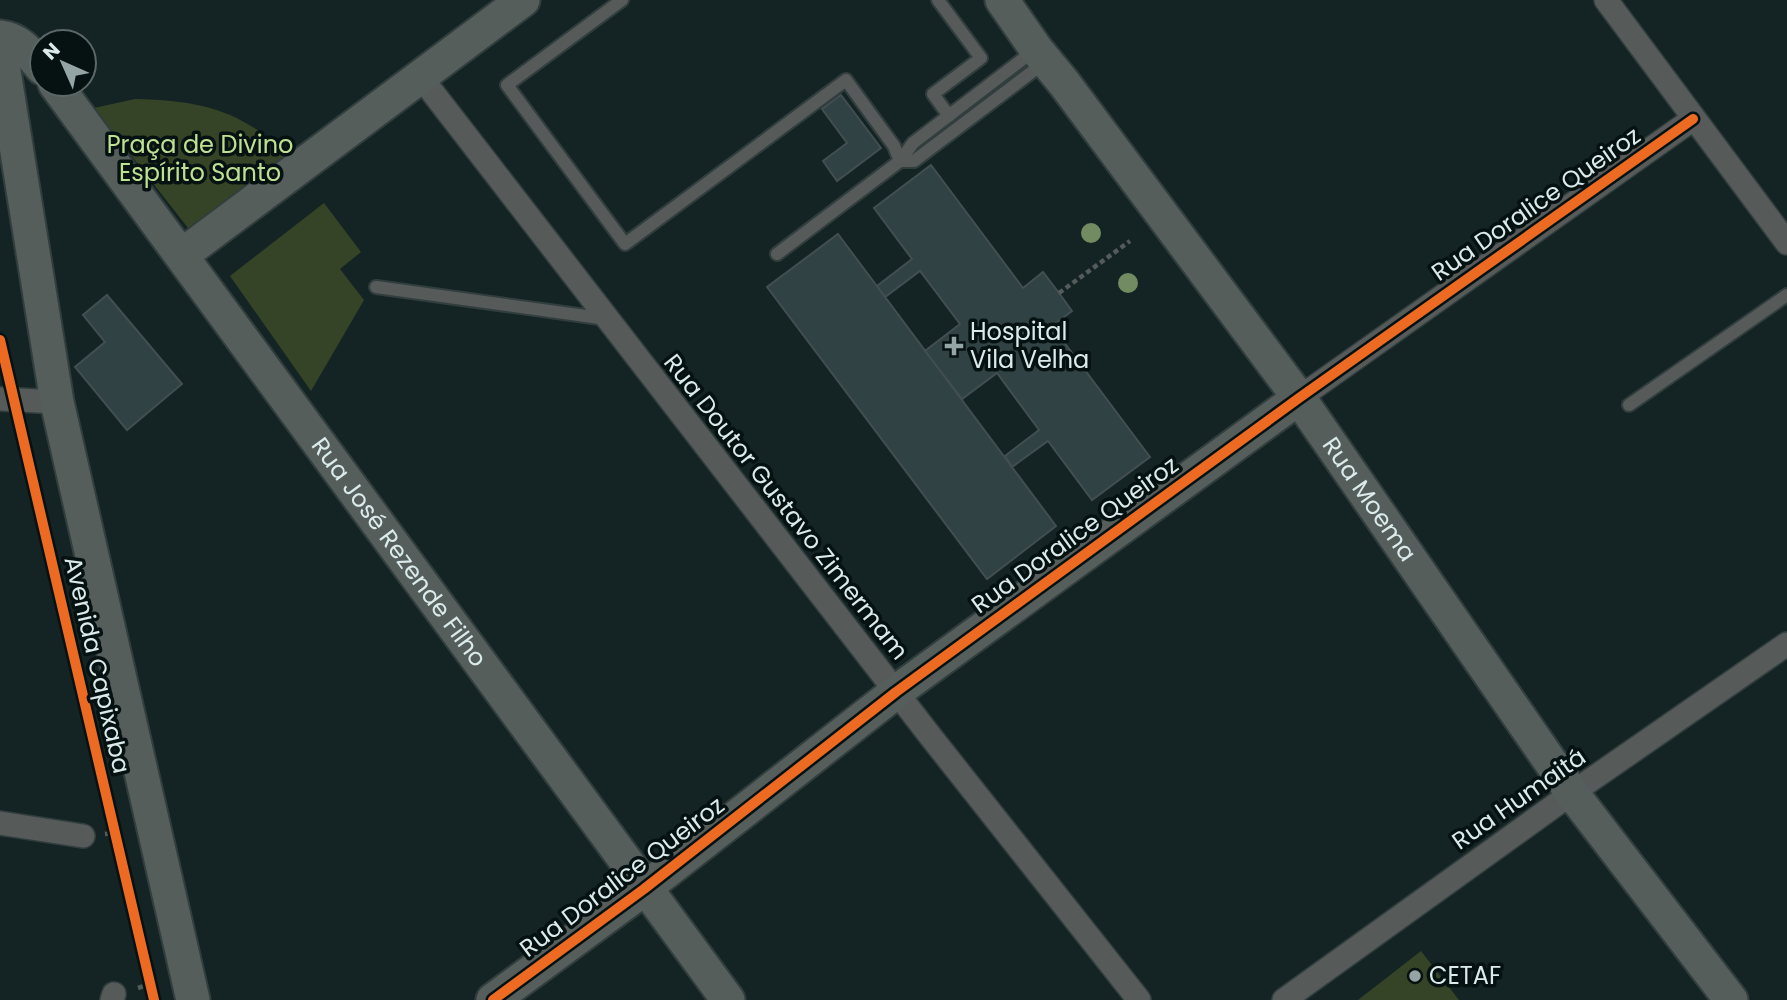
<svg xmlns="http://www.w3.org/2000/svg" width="1787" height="1000" viewBox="0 0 1787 1000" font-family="Poppins,sans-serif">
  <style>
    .green { fill: #354426 }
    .building { fill: #314244; stroke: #424e51; stroke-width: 2 }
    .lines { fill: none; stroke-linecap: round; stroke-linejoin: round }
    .lane-casing { stroke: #323e3e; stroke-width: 16 }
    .street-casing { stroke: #323e3e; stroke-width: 26 }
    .secondary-casing { stroke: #323e3e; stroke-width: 37 }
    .path { stroke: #545c5b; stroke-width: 4.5; stroke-dasharray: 5 3.5; stroke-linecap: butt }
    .lane { stroke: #565b5a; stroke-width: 12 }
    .street { stroke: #565b5a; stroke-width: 23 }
    .secondary { stroke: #555e5b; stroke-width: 33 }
    .cycleway-casing { stroke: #061111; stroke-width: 15 }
    .cycleway { stroke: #ed6a23; stroke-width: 10 }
    .tree { fill: #728b61 }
    .poi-dot { fill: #95a5a5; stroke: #061111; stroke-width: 2.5 }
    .labels { text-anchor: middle; stroke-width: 7; stroke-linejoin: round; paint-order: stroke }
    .park-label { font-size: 24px; fill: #bee093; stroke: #061111 }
    .street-label { font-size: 24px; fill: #dbebeb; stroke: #061111 }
    .poi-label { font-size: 24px; fill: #dbebeb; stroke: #061111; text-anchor: start }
  </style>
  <rect width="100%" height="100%" fill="#142424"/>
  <path class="green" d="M135 99C205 101 239 110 292 157L192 233 94 108Z
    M324 203 361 252 340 269 364 300 311 391 230 276Z
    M1421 951 1459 1000H1358Z"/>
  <path class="building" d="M841 95 881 148 837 181 823 161 847 143 822 109Z
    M931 165 1023 288 1043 272 1059 293 1072 311 1052 326 1150 457 1092 500 1048 441 1012 467 1005 456 1039 430 997 373 962 399 925 351 960 324 920 271 885 297 877 286 912 259 874 208Z
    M838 234 1056 526 987 579 767 287Z
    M107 295 182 384 127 430 75 367 105 342 83 315Z"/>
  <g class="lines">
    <g class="lane-casing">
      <path id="lane" d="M622 0 507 85 625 244 846 80 894 146 900 161
        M938 0 981 58 933 94 949 116
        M900 161H914L1045 62
        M777 254 900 161 913 143 1036 49
        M376 287 607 319
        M1629 405 1787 295"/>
    </g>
    <g class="street-casing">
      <path id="street" d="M1606 0 1787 243
        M420 76 931 737 1139 1000
        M1299 398 1693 119
        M0 399 57 402
        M0 823 83 836
        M112 1000 114 994
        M1284 1000 1572 793 1787 644"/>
    </g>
    <g class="secondary-casing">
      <g id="secondary">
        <path id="s1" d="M1002 0 1036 49 1064 83 1299 398 1572 793 1731 1000"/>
        <path d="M0 37C20 39 30 54 42 68"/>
        <path d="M0 46 57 402 193 1000"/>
        <path id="s2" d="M55 84 728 1000"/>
        <path d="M182 255 523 0"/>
        <path d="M493 1000 644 889 896 692 1299 398"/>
      </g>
    </g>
    <path class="path" d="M1059 293 1130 241
      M105 834 115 833
      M138 988 150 984"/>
    <use href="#lane" class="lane"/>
    <use href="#street" class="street"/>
    <use href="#secondary" class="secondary"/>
    <g class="cycleway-casing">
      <path id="cycleway" d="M0 340 154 1000
        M493 1000 644 889 896 692 1299 398 1693 119"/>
    </g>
    <use href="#cycleway" class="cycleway"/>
  </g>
  <g class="tree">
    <circle cx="1091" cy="233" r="10"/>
    <circle cx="1128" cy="283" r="10"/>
  </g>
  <g class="poi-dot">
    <path d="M950.5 335.5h7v7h7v7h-7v7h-7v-7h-7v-7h7z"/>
    <circle cx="1415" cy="976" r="7"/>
  </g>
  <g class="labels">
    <g class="park-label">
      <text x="200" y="153">Praça de Divino<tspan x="200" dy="28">Espírito Santo</tspan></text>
    </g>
    <g class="street-label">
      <text transform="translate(1536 204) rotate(-35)" y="8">Rua Doralice Queiroz</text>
      <text dy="8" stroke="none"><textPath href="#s1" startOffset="620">Rua Moema</textPath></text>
      <text transform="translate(786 507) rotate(52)" y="8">Rua Doutor Gustavo Zimermam</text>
      <text transform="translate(1075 535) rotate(-36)" y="8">Rua Doralice Queiroz</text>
      <text dy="8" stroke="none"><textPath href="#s2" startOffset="581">Rua José Rezende Filho</textPath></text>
      <text transform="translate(97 665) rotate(77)" y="8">Avenida Capixaba</text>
      <text transform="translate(1519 799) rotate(-35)" y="8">Rua Humaitá</text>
      <text transform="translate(622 877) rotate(-37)" y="8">Rua Doralice Queiroz</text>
    </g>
    <g class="poi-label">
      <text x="970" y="340">Hospital<tspan x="970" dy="28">Vila Velha</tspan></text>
      <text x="1429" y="984">CETAF</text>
    </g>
  </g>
  <g transform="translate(63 63) rotate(315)"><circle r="33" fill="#061111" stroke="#5b6868" stroke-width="2"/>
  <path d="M0-5L12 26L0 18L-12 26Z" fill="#95a5a5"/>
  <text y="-10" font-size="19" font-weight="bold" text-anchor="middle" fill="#dbebeb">N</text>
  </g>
</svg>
